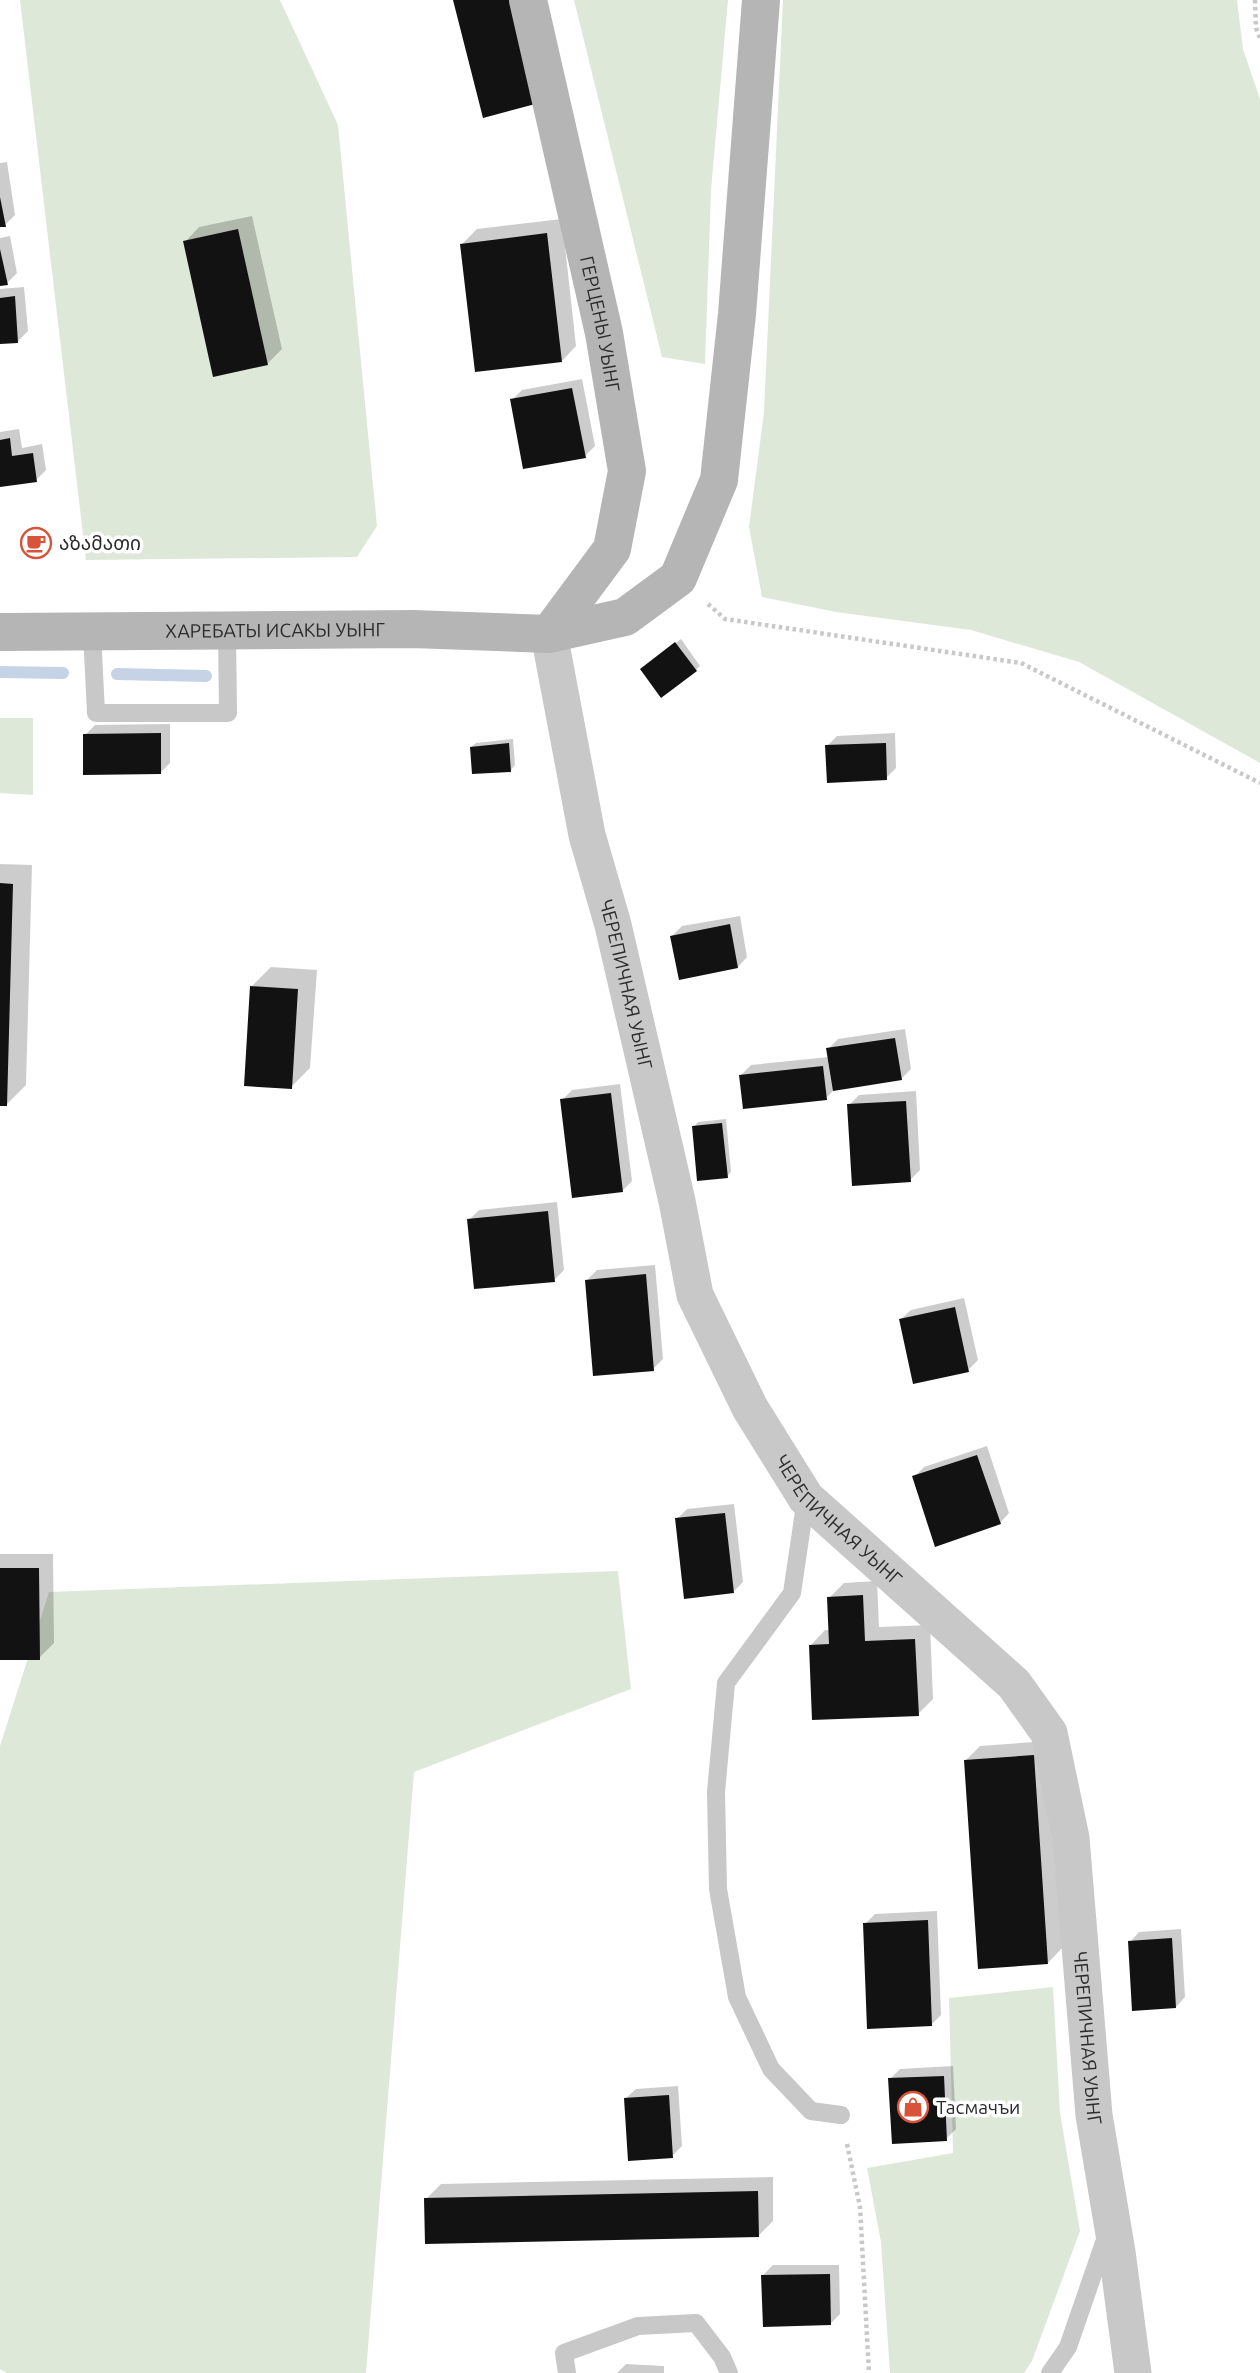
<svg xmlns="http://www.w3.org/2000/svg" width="1260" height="2373" viewBox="0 0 1260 2373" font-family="Ubuntu,'Noto Sans Georgian',sans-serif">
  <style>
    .green { fill: #dee8d9 }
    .shadow { fill: #0003 }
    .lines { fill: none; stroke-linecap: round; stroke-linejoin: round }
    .stream { stroke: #c6d3e7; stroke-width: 12 }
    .building { fill: #121212 }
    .path { stroke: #c8c8c8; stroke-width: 4.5; stroke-dasharray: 3.5 3.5; stroke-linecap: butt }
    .lane { stroke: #c8c8c8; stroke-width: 18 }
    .street { stroke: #c8c8c8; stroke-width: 37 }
    .secondary { stroke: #b5b5b5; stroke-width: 38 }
    .labels { text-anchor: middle; stroke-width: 7; stroke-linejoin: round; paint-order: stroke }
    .street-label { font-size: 19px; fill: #2b2b2b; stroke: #fff }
    .poi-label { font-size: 19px; fill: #2b2b2b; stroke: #fff; text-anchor: start }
  </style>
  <rect width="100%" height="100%" fill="#fff"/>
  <path class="green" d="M20 0H280L338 125 377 526 357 557 86 560Z
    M574 0H728L711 190 705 364 662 357Z
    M783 0H1237L1243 49 1260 99V763L1079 662 971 630 836 612 762 597 749 527 764 412Z
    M0 718H33V795L0 793Z
    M618 1571 631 1689 414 1772 366 2373H7L0 2369V1746L49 1592Z
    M1053 1987 1060 2113 1080 2231 1032 2361 1024 2373H890L881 2242 867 2168 953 2153 949 1998Z"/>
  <path class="shadow" d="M7 162 15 215 5 225 0 226V163Z
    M252 216 282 349 267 364 185 242 199 227Z
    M562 219 576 346 562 361 462 244 477 229Z
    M10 236 17 273 7 283 0 285V238Z
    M24 287 28 331 18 341 0 343V289Z
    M582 379 595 446 585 456 512 400 522 390Z
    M19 429 22 448 42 444 46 470 36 480 0 485V432Z
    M681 639 700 666 696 670 647 665Z
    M170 724V763L160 773 85 735 95 725Z
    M895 733 896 768 886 778 827 746 837 736Z
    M513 739 515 765 511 770 471 747 476 743Z
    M0 864 32 865 26 1085 7 1104H0Z
    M740 916 747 957 738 967 672 936 682 926Z
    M271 967 317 970 310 1068 291 1087 252 986Z
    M905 1029 911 1069 901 1079 835 1089 826 1098 741 1075 751 1065 829 1057 828 1049 838 1039Z
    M620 1084 632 1181 622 1191 562 1100 572 1090Z
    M916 1091 920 1170 910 1180 849 1105 859 1095Z
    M726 1119 731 1172 727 1176 694 1127 698 1122Z
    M557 1202 564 1270 554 1280 469 1220 479 1210Z
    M655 1265 663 1359 653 1369 587 1280 597 1270Z
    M964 1298 978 1360 968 1370 901 1319 911 1310Z
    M987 1446 1009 1513 1000 1523 914 1477 924 1467Z
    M734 1504 743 1582 733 1592 677 1519 687 1509Z
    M0 1554H53L54 1643 39 1658H0Z
    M877 1581 879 1627 930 1625 933 1699 918 1714 811 1645 825 1630H830L829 1598 844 1583Z
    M1048 1741 1062 1948 1048 1963 966 1760 980 1746Z
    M937 1911 941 2015 931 2025 865 1924 875 1914Z
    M1181 1929 1185 1997 1176 2007 1130 1942 1139 1932Z
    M953 2066 956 2129 946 2139 890 2079 900 2069Z
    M678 2086 682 2146 672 2156 626 2098 636 2089Z
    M773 2177V2221L759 2235 426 2199 441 2184Z
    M773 2265H839L840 2314 830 2324 763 2275Z
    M626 2364 664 2366V2373H617Z"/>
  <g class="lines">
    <path class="stream" d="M0 672 63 673
      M117 674 206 676"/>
  </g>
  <path class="building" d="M453 0H512L539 103 483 118Z
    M0 197 6 227H0Z
    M238 229 268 365 213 377 183 241Z
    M547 233 562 362 475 372 460 244Z
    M0 249 8 285 0 286Z
    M15 296 18 343 0 344V298Z
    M572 388 586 458 523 469 510 399Z
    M10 438 12 456 33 453 37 482 0 487V440Z
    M675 642 697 671 661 698 640 669Z
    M161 733V774L83 775V734Z
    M509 743 511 772 472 774 470 747Z
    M886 743 887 780 827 783 825 745Z
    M0 883 13 884 7 1106H0Z
    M730 924 738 968 679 980 670 936Z
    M250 986 298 989 292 1089 244 1086Z
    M895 1038 902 1080 833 1091 826 1048Z
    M823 1066 827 1100 743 1109 739 1075Z
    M611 1093 623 1192 572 1198 560 1099Z
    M906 1101 911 1182 852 1186 847 1104Z
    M722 1123 728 1178 697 1181 692 1126Z
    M548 1211 555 1282 474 1289 467 1219Z
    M646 1274 654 1371 593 1376 585 1280Z
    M955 1307 969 1372 913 1384 899 1319Z
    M977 1455 1001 1524 935 1547 912 1476Z
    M725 1513 734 1593 684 1599 675 1518Z
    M0 1568H39L40 1660H0Z
    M863 1595 865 1641 915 1639 919 1716 812 1720 809 1645 829 1644 827 1597Z
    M1034 1755 1048 1964 978 1969 964 1760Z
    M928 1920 932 2026 867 2029 863 1923Z
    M1172 1938 1176 2008 1132 2011 1128 1941Z
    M944 2076 947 2141 892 2144 888 2078Z
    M669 2095 673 2158 628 2161 624 2098Z
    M758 2191 759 2237 425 2244 424 2198Z
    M830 2274 831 2325 763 2327 761 2275Z"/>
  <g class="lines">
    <path class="path" d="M1255 0 1256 28 1260 38
      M708 604 725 619 1021 663 1260 783
      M847 2144 860 2207 869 2373"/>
    <path class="lane" d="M92 632 96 713H228L227 631
      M806 1498 792 1593 726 1683 716 1792 718 1889 737 1997 771 2069 811 2111 841 2115
      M567 2373 564 2353 638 2326 696 2323 722 2357 729 2373
      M1050 2373 1068 2347 1106 2237"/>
    <path class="street" id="s1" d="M549 634 587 835 613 925 677 1201 695 1295 750 1408 806 1498 1014 1684 1049 1733 1071 1838 1094 2115 1117 2252 1133 2373"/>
    <g class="secondary">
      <path id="s2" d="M528 0 604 333 627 471 612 549 549 634"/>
      <path id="s3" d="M0 632 412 629 549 634 625 617 678 578 719 480 737 314 761 0"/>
    </g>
  </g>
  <defs>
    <g id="cafe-ring" transform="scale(1.575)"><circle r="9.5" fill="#fff" stroke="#d85338" stroke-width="1.5"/><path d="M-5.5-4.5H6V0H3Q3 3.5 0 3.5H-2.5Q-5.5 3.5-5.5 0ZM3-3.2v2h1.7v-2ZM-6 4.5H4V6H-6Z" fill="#d85338"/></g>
    <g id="shop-ring" transform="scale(1.575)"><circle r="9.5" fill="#fff" stroke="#d85338" stroke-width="1.5"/><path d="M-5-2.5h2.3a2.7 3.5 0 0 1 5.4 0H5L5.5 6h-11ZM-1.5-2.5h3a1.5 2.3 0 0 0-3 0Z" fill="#d85338"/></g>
  </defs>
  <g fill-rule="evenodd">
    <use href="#cafe-ring" x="36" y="543"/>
    <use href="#shop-ring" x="913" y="2107"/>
  </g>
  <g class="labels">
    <g class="street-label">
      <text dy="7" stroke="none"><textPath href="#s2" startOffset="332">ГЕРЦЕНЫ УЫНГ</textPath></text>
      <text dy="7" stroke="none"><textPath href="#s3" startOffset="275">ХАРЕБАТЫ ИСАКЫ УЫНГ</textPath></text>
      <text dy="7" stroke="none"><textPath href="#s1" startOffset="359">ЧЕРЕПИЧНАЯ УЫНГ</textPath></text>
      <text dy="7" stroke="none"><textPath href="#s1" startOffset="947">ЧЕРЕПИЧНАЯ УЫНГ</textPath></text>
      <text dy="7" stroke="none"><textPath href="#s1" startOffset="1556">ЧЕРЕПИЧНАЯ УЫНГ</textPath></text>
    </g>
    <g class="poi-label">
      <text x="59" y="550">აზამათი</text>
      <text x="936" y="2114">Тасмачъи</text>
    </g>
  </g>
</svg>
